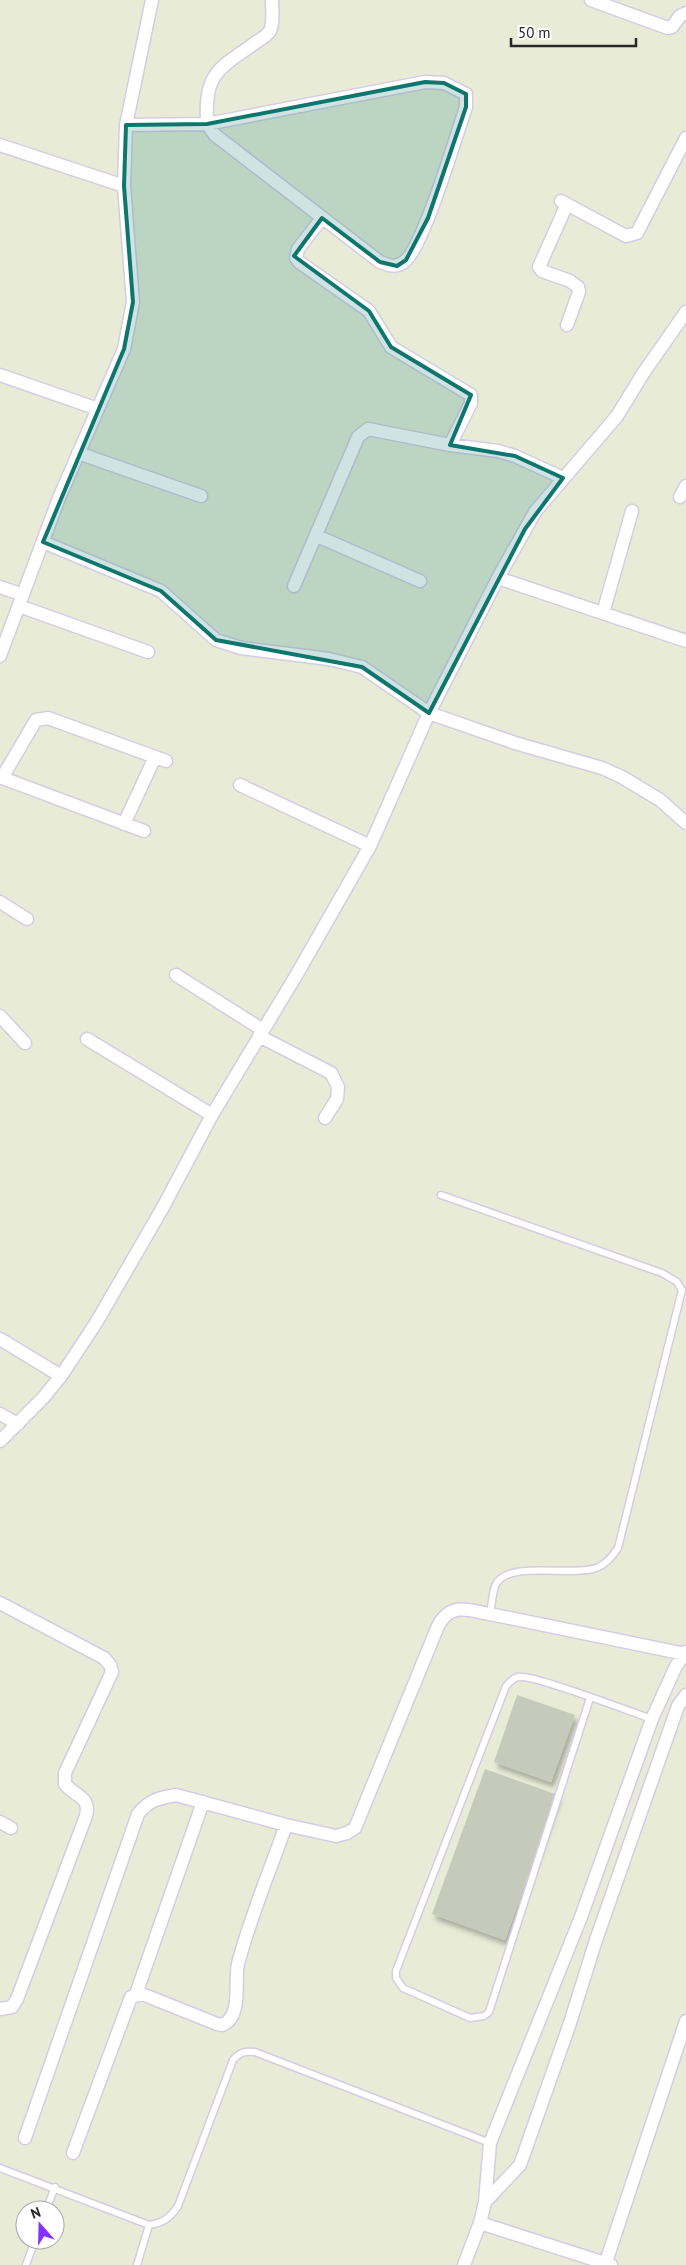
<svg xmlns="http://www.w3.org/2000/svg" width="686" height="2265" viewBox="0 0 686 2265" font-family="'PT Sans',sans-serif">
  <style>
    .building { fill: #c6caba; filter: url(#shadow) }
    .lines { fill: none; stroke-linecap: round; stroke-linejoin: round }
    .service-casing { stroke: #d5cce3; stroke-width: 9 }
    .minor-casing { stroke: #d5cce3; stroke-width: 15 }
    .service { stroke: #fff; stroke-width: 6 }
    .minor { stroke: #fff; stroke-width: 12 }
    .marked { fill: #0f766e; fill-opacity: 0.2; stroke: #0f766e; stroke-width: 4; stroke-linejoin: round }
  </style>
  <defs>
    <filter id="shadow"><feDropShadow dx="3" dy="5.5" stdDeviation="2.5" flood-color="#0004"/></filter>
  </defs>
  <rect width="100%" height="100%" fill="#e8ecd7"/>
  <path class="building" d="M517 1695 575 1715 551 1782 494 1762Z
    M485 1769 558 1795 505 1940 432 1914Z"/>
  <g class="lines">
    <g class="service-casing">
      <path id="service" d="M441 1195 662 1273 677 1282 682 1290 618 1548C613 1555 606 1565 596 1568 573 1577 509 1560 496 1584 492 1592 492 1605 490 1614
        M590 1698 489 2012 484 2016 470 2018 403 1988 396 1978V1971L506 1686C510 1682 513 1678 518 1677 533 1674 631 1712 652 1719
        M0 2168 149 2225C163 2223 170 2218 178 2206L233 2060C240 2052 245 2051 255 2052L490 2143
        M46 2210 55 2187
        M26 2265 35 2240
        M137 2265 149 2225"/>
    </g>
    <g class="minor-casing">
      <path id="minor" d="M591 0 668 28 672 27 680 16 686 13
        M126 125 207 124 215 135 380 262C389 266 397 268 405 261 424 245 456 136 466 107V94L444 83 425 82 207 124C205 77 214 71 251 46 257 41 266 37 270 31 274 22 272 10 272 0
        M0 145 124 186
        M561 201 626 236 637 233 686 138
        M322 218 298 249 296 258 299 262 369 311 391 347 471 395V403L450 445
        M567 325 579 292 578 287 570 281 542 271 539 267 567 204
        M0 375 98 409
        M78 453 201 496
        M680 497 686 486
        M317 536 420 581
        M43 542 161 591 216 640 241 648 329 659 362 667 429 713 515 743 602 768 622 777 660 800 686 823
        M498 578 686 641
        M294 586 358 437 368 429 450 445 498 451 515 456 563 478
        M0 587 23 595
        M19 606 148 652
        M603 613 632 511
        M0 656 59 498 124 349 133 302 124 186 126 125 152 0
        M0 777 144 831
        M2 778 36 720 48 718 166 761
        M240 785 370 846
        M124 824 155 757
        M0 902 27 919
        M176 975 263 1030
        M0 1016 25 1043
        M259 1036 331 1073 338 1087 337 1099 325 1118
        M87 1039 212 1115
        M0 1339 61 1376
        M0 1414 18 1424
        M0 1441 43 1398 61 1376 96 1323 162 1209 212 1115 297 974 370 846 429 713 498 578 535 512 617 416 644 372 686 312
        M0 1603 104 1658 110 1665 112 1672 65 1773V1784C75 1797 91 1796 86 1816L17 1999 12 2007 0 2009
        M0 1822 11 1828
        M136 1994 203 1802
        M25 2138 138 1814C149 1800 159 1798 176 1795L286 1825 336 1836 347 1833 355 1828 438 1626C451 1602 467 1610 490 1614L685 1654
        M73 2153 131 1997 142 1994 217 2024 222 2025C243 2017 234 1980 238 1964 250 1917 270 1871 286 1825
        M485 2202 520 2165 569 2026 596 1940 678 1706 686 1695
        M480 2223 611 2265
        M464 2265 480 2223 485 2202 490 2143 581 1917 652 1719 676 1666 686 1652
        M605 2265 686 2021"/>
    </g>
    <use href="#service" class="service"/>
    <use href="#minor" class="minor"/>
  </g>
  <path class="marked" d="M425 82 444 83 466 94V107L428 218 406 260 397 266 380 262 322 218 294 256 369 311 391 347 471 395 450 445 515 456 563 478 525 529 429 713 362 667 216 640 161 591 43 542 124 349 133 302 124 186 126 125 207 124Z"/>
  <g transform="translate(40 2225) rotate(340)"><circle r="24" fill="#ffffff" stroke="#a9a9a9"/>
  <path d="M0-4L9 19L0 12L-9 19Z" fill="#8631ff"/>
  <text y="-8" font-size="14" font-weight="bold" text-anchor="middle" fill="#272727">N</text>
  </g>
  <path d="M511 38v8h125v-8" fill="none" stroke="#272727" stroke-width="2.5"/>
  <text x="518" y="38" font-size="15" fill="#272727" stroke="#ffffff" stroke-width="4" paint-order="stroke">50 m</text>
</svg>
